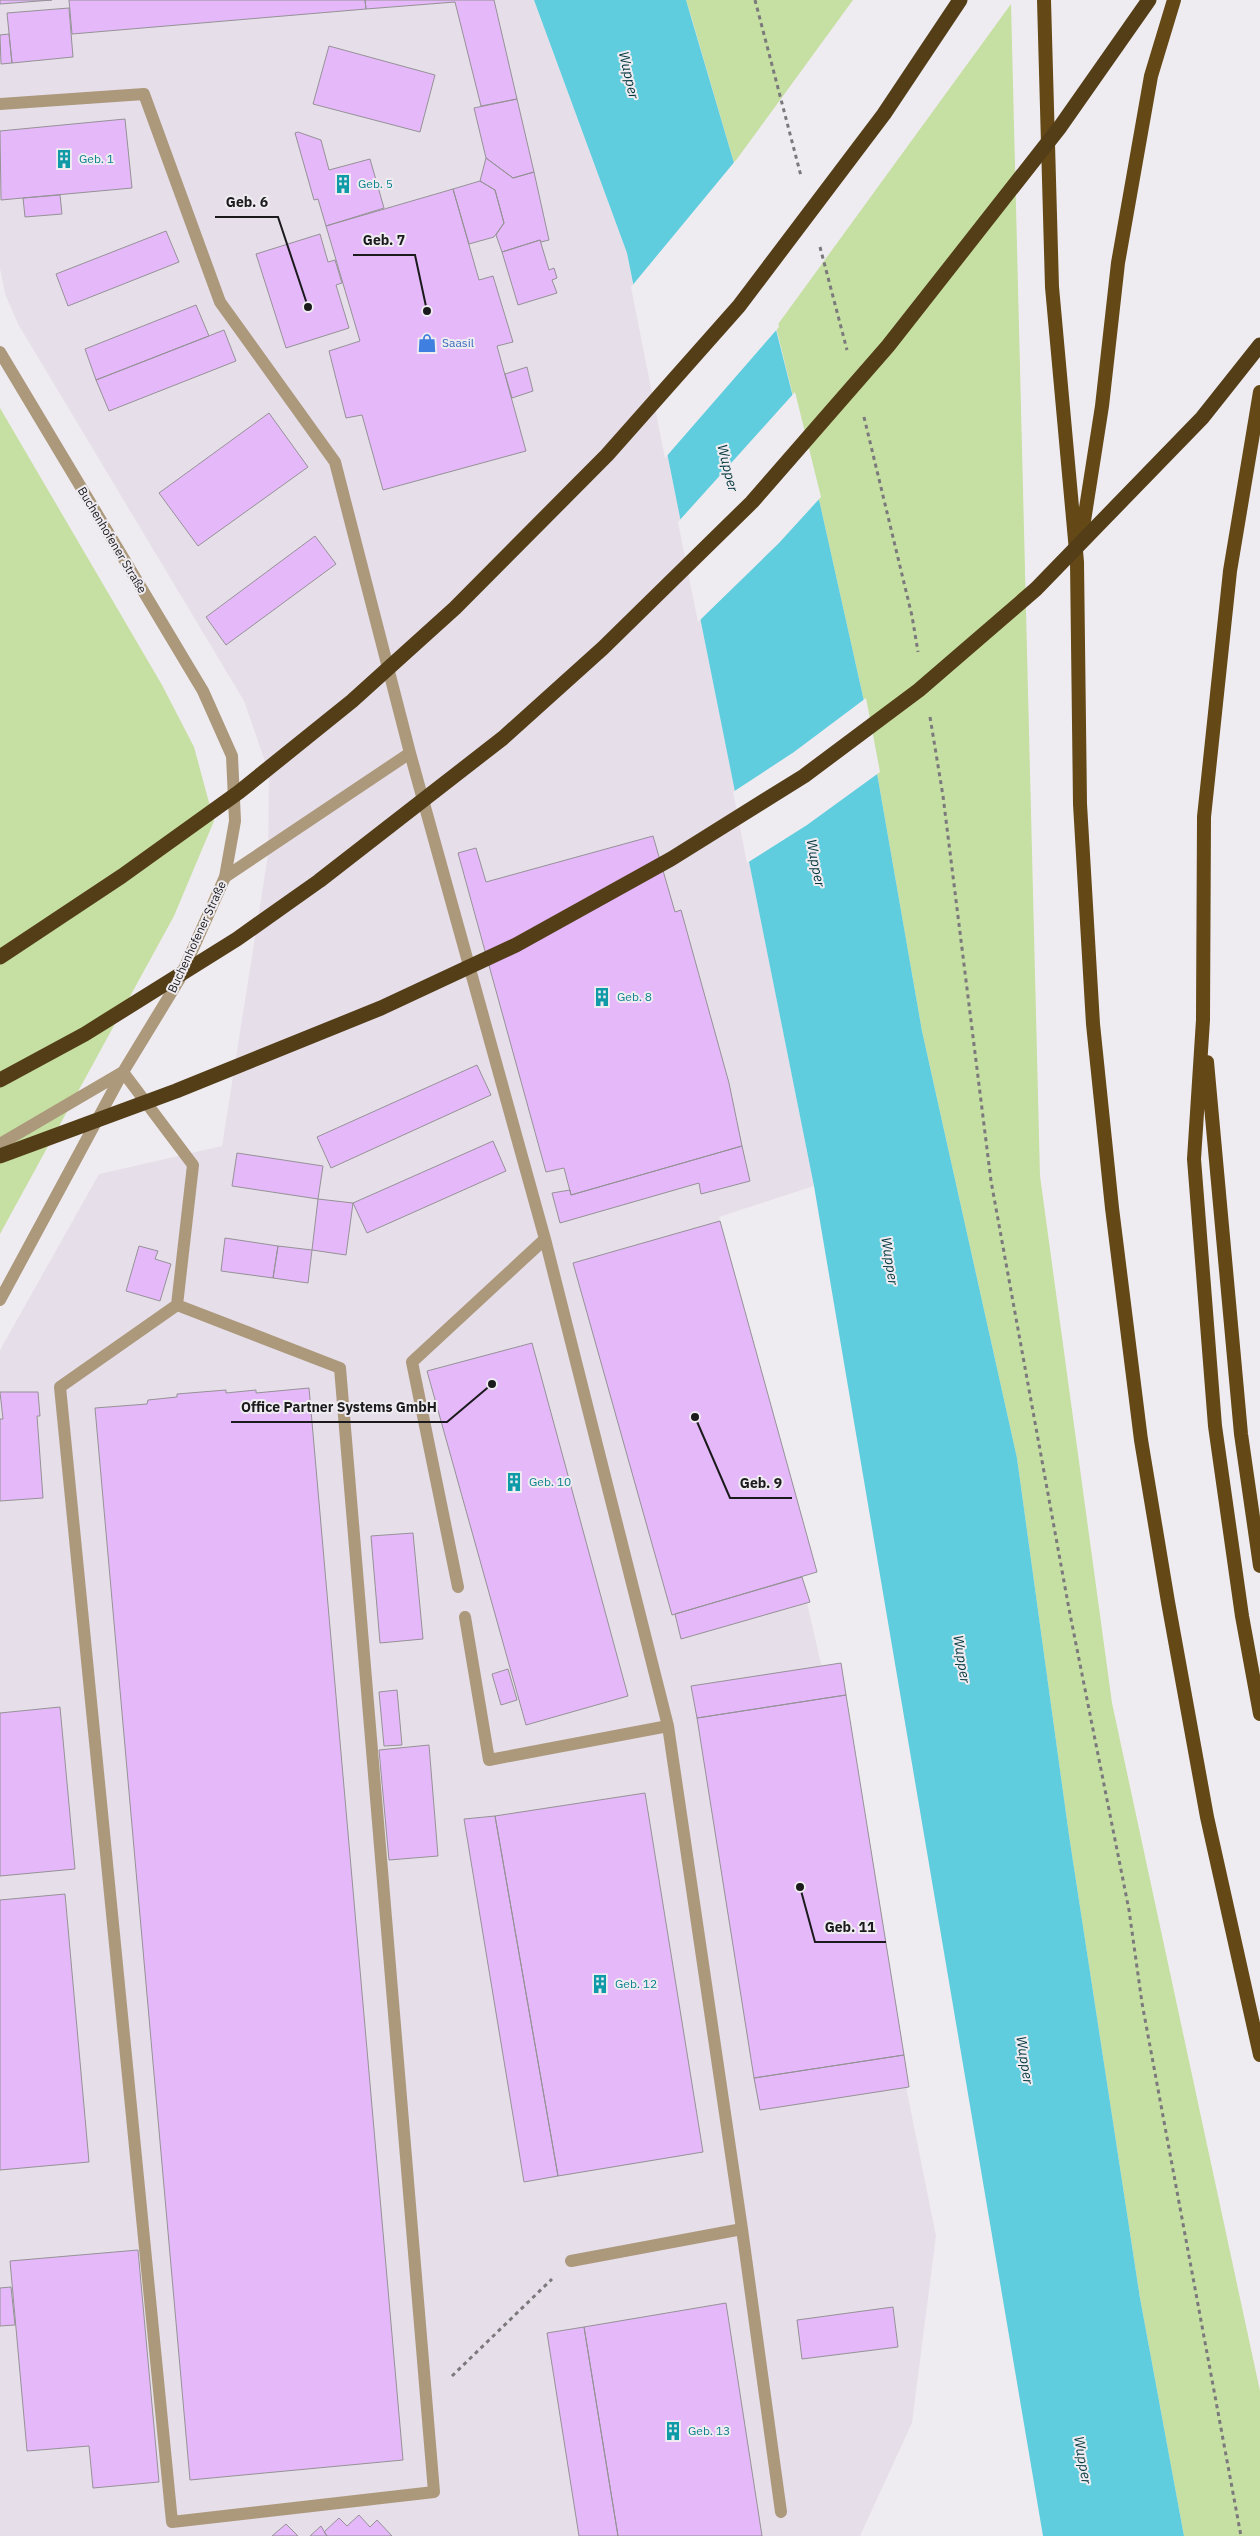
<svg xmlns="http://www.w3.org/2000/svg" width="1260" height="2536" viewBox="0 0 1260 2536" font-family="'IBM Plex Sans',sans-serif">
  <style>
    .built { fill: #e6dee9 }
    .green { fill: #c6dfa2 }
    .water { fill: #5fcddd }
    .pier { fill: #efecf1 }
    .building { fill: #e5b8fa; stroke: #959296 }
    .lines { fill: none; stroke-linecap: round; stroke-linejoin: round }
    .path { stroke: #7b797c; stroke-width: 3; stroke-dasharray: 4 4; stroke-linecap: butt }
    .service { stroke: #ac997c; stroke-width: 12 }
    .minor { stroke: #ac997c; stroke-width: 12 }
    .trunk { stroke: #644816; stroke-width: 14 }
    .motorway-bridge { stroke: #543e18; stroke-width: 15 }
    .labels { text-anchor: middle; stroke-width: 4; stroke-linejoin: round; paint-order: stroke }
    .culture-label { font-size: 12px; fill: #0d838f; stroke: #efecf1; text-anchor: start }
    .shop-label { font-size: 12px; fill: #366cbe; stroke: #efecf1; text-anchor: start }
    .street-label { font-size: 12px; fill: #1b1a1c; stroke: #efecf1 }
    .water-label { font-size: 14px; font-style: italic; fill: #00363d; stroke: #efecf1 }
    .leader { fill: none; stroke: #1b1a1c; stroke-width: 2 }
    .callout-dot { fill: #1b1a1c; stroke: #efecf1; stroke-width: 2 }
    .callout-label { font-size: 14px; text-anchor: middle; font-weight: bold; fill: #1b1a1c; stroke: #efecf1; stroke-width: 4; stroke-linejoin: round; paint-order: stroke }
  </style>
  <rect width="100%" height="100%" fill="#efecf1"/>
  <path class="built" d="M0 0H534L627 253 814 1186 719 1217 824 1677 936 2236 912 2423 860 2536H0V1350L99 1174 222 1146 268 855 269 773 244 701 18 324 5 294 0 268Z"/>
  <path class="green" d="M686 0H853L734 163 692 19Z
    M1011 4 1040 1176 1112 1703 1260 2391V2536H1184L1140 2298 1069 1835 1017 1458 922 1031 866 710 820 504 776 327Z
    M0 408 162 685 194 747 214 821 174 916 0 1234Z"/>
  <path class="water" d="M534 0H686L734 163 820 504 866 710 922 1031 1017 1458 1069 1835 1140 2298 1184 2536H1043L814 1186 627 253Z"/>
  <path class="pier" d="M736 160 779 327 665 458 631 287Z
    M795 392 821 497 779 543 698 622 678 522Z
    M866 698 880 772 807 825 747 863 733 792 794 752Z"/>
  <path class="building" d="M0 0H52L0 4Z
    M69 0H365L366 9 72 34Z
    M365 0H494L517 99 481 106 455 2 366 9Z
    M69 8 73 57 12 63 7 13Z
    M9 34 12 63 1 64 0 35Z
    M329 46 435 75 420 132 313 104Z
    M517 99 534 172 513 178 486 158 474 108Z
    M125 119 132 188 1 200 0 131Z
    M298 132 321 140 329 170 370 159 384 208 326 226 318 199 314 200 295 133Z
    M486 158 513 178 534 172 549 240 541 242 540 240 502 252 496 235 504 223 495 190 480 181Z
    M480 181 495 190 504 223 494 237 469 244 453 189Z
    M453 189 479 280 493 276 513 342 497 346 526 451 383 490 362 415 346 418 329 351 360 341 326 226Z
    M60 195 62 214 25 217 23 198Z
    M166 231 179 262 68 306 56 274Z
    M320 234 328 262 335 260 342 283 336 285 349 328 286 348 256 254Z
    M540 240 549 270 554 268 557 278 552 280 557 293 518 305 502 252Z
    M196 305 209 336 96 380 85 349Z
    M224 330 236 361 109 411 96 380Z
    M527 367 533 391 512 398 505 374Z
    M269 413 308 467 198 546 159 493Z
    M315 536 336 564 226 645 206 617Z
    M653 836 675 912 681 910 729 1083 742 1146 571 1195 564 1168 546 1172 458 853 476 848 486 882Z
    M477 1065 491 1095 331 1168 317 1137Z
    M493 1141 506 1171 367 1233 353 1203Z
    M742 1146 750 1181 701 1194 699 1183 560 1223 552 1193 570 1190 571 1195Z
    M237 1153 323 1166 318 1199 232 1186Z
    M318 1199 353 1203 346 1255 312 1250Z
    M720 1221 817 1572 672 1615 573 1263Z
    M225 1238 278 1246 273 1278 221 1271Z
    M139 1246 158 1251 155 1259 171 1264 160 1301 126 1291Z
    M278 1246 312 1250 308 1283 273 1278Z
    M532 1343 628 1696 526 1725 427 1371Z
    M309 1388 403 2460 190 2480 95 1408 147 1404 148 1400 177 1397V1394L226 1390V1393L256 1390V1393Z
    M0 1392H38L40 1416H37L43 1498 0 1501V1419H3Z
    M413 1533 423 1639 380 1643 371 1536Z
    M802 1577 810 1602 681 1639 675 1614Z
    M841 1663 846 1695 697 1718 691 1686Z
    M508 1669 517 1700 501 1705 492 1674Z
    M397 1690 402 1745 384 1746 379 1692Z
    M846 1695 904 2055 754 2078 697 1718Z
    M60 1707 75 1869 0 1876V1713Z
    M429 1745 438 1856 389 1860 379 1750Z
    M645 1793 703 2152 558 2176 495 1816Z
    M495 1816 558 2176 524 2182 464 1819Z
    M65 1894 89 2162 0 2170V1900Z
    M904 2055 909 2087 760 2110 754 2078Z
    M138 2250 159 2482 93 2488 89 2446 27 2451 10 2261Z
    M11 2287 15 2325 0 2326V2288Z
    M726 2303 762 2536H618L584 2327Z
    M893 2307 898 2347 802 2359 797 2320Z
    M584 2327 618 2536H579L547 2333Z
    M359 2515 370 2527 377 2520 392 2536H327L324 2532 339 2518 347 2526Z
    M286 2524 298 2536H272Z
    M321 2526 327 2536H310Z"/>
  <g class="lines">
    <path class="path" d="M755 0 801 176
      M820 247 847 350
      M864 417 912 616 918 652
      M930 717 943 796 991 1181 1069 1609 1129 1910 1142 2003 1241 2536
      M452 2376 552 2279"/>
    <path class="service" d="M0 104 144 94 220 302 335 462 410 753 545 1239 668 1726 742 2229 781 2512
      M225 877 410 753
      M0 1300 123 1072 193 1165 177 1305 60 1387 172 2522 434 2492 340 1368 177 1305
      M458 1587 412 1362 545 1239
      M465 1617 489 1760 668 1726
      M571 2261 742 2229"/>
    <path class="minor" d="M0 352 203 691 232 756 235 821 225 877 179 980 123 1072 0 1144"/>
    <path class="trunk" d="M1044 0 1052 287 1077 562 1080 804 1093 1024 1112 1208 1141 1440 1168 1602 1207 1817 1260 2055
      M1260 392 1230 571 1204 817 1203 1020 1194 1159 1215 1426 1242 1616 1260 1714
      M1081 540 1102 406 1118 263 1151 76 1174 0
      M1207 1062 1241 1434 1260 1566"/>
    <path class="motorway-bridge" d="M0 957 122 876 239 792 352 701 455 608 607 455 739 306 884 114 960 0
      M0 1080 85 1034 237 939 319 881 503 738 603 648 752 502 888 346 1060 127 1149 0
      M0 1156 176 1091 381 1008 516 945 671 859 804 776 919 690 1036 589 1202 418 1260 345"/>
  </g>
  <defs>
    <g id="building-bare" transform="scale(1.5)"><path d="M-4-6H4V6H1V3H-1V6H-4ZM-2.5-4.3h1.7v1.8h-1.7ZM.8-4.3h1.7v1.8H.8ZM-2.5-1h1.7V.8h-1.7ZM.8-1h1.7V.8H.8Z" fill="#0f9aa8" stroke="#efecf1" stroke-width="2.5" paint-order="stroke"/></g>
    <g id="shop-bare" transform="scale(1.5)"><path d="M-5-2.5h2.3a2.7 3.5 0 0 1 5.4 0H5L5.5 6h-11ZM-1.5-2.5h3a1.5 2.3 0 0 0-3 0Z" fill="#3f7fe0" stroke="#efecf1" stroke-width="2.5" paint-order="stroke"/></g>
  </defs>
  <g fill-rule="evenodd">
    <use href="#building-bare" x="64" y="159"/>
    <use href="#building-bare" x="343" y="184"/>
    <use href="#shop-bare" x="427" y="343"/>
    <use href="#building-bare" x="602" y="997"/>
    <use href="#building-bare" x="514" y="1482"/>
    <use href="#building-bare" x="600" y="1984"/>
    <use href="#building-bare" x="673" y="2431"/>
  </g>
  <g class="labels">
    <g class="culture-label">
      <text x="79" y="163">Geb. 1</text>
      <text x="358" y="188">Geb. 5</text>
      <text x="617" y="1001">Geb. 8</text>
      <text x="529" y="1486">Geb. 10</text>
      <text x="615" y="1988">Geb. 12</text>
      <text x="688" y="2435">Geb. 13</text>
    </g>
    <g class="shop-label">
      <text x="442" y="347">Saasil</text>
    </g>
    <g class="street-label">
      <text transform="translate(112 540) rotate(59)" y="4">Buchenhofener Straße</text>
      <text transform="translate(197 937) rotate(-65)" y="4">Buchenhofener Straße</text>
    </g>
    <g class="water-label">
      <text transform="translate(629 75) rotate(77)" y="5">Wupper</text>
      <text transform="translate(728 468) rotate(76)" y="5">Wupper</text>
      <text transform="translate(816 863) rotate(79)" y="5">Wupper</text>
      <text transform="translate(890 1261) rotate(81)" y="5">Wupper</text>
      <text transform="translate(962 1659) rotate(81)" y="5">Wupper</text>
      <text transform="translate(1025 2060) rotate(81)" y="5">Wupper</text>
      <text transform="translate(1083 2460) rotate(80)" y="5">Wupper</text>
    </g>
  </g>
  <path class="leader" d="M308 307L278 217H215M427 311L415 255H353M492 1384L447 1422H231M695 1417L730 1498H792M800 1887L815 1942H886"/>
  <g class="callout-dot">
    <circle cx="308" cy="307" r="5"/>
    <circle cx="427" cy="311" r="5"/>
    <circle cx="492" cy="1384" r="5"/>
    <circle cx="695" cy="1417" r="5"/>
    <circle cx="800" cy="1887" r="5"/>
  </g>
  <g class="callout-label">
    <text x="247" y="207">Geb. 6</text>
    <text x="384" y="245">Geb. 7</text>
    <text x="339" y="1412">Office Partner Systems GmbH</text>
    <text x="761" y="1488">Geb. 9</text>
    <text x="850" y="1932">Geb. 11</text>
  </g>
</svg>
